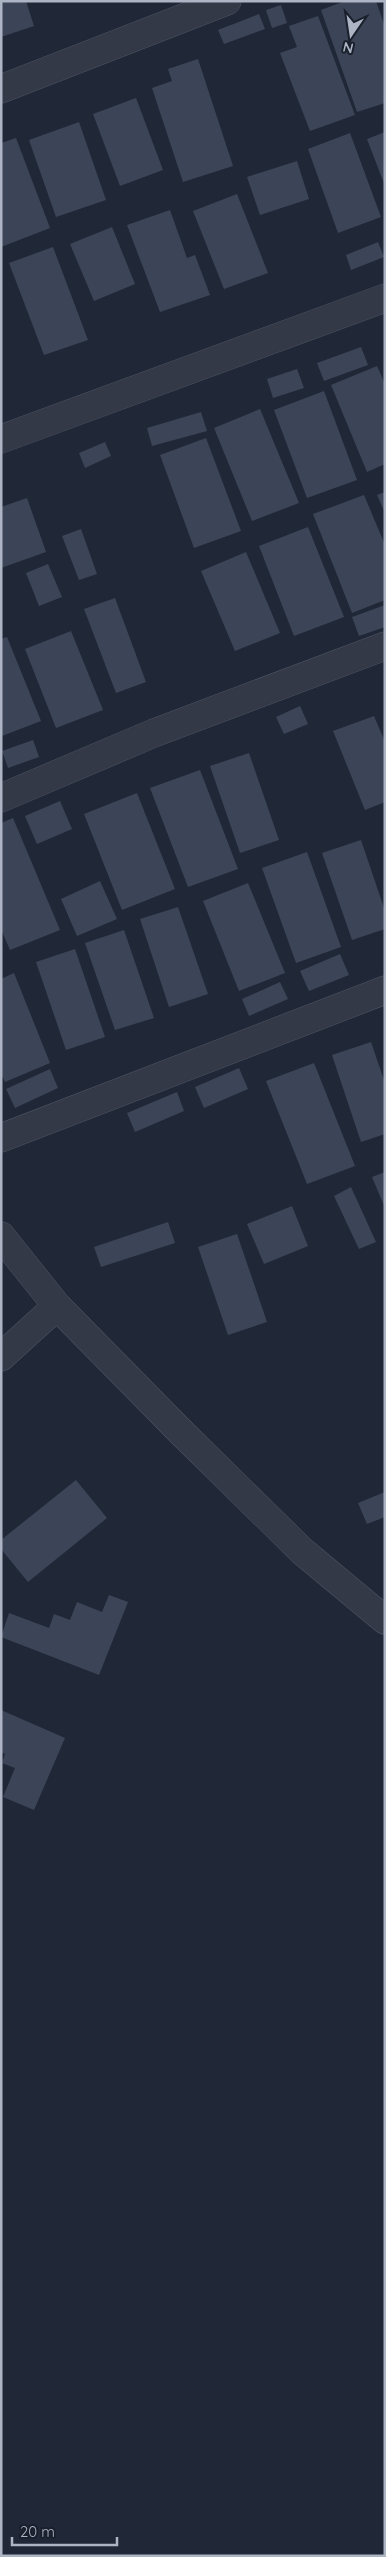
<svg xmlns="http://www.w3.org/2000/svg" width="386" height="2557" viewBox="0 0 386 2557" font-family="Quicksand,sans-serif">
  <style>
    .building { fill: #3c4557 }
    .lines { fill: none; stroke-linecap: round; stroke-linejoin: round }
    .minor-casing { stroke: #4d5462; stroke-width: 29 }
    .tertiary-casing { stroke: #4d5462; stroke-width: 29 }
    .minor { stroke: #333947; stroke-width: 28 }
    .tertiary { stroke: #333947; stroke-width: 28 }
  </style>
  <rect width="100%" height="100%" fill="#202736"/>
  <path class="building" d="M1 1H26L34 26 1 37Z
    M345 1H376L385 27V103L357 112 321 10Z
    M281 5 287 23 272 28 266 10Z
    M259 14 265 29 224 44 218 30Z
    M318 16 355 115 310 131 280 53 297 47 289 26Z
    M198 59 233 166 183 182 152 88 172 81 168 69Z
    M136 98 163 170 120 186 93 114Z
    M79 122 106 200 56 217 29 140Z
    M385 132V186L367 139Z
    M350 133 381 217 338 233 308 149Z
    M16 138 50 228 1 247V143Z
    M297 161 309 199 260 215 247 177Z
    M237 194 268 273 224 289 193 211Z
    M170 210 187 258 195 255 210 295 160 312 127 225Z
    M112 227 135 284 94 301 70 244Z
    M378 242 384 257 351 270 346 255Z
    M53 247 88 340 44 355 9 263Z
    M361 347 368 365 324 381 317 363Z
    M377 366 385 384V464L367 472 331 385Z
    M297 369 304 388 273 398 267 379Z
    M324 391 357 480 307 498 274 410Z
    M260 409 299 503 252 521 214 428Z
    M201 412 207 431 152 446 147 428Z
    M206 438 241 531 194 548 160 455Z
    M105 442 111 456 85 468 79 453Z
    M385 492V513L377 495Z
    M364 495 385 545V600L352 613 313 514Z
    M27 498 46 552 1 568V507Z
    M308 527 344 617 294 636 259 546Z
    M81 529 97 574 79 580 62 536Z
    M246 552 280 633 235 651 201 571Z
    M48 564 62 597 39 606 26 573Z
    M115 598 146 682 116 693 84 609Z
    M385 605V627L359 636 352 617Z
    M71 631 103 710 56 728 25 649Z
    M7 637 41 721 2 736 1 639Z
    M300 706 308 724 284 734 276 717Z
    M374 716 385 742V802L365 810 333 731Z
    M33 740 39 757 8 768 2 751Z
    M249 753 279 840 240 853 210 766Z
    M200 770 238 869 188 887 150 788Z
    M137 793 175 889 122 910 84 814Z
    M60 801 72 829 37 844 25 816Z
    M13 818 60 930 10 950 1 929V823Z
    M361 840 385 911V929L352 940 322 853Z
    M307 852 341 947 296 963 262 868Z
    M100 881 117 919 77 936 61 899Z
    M248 883 285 973 239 991 203 901Z
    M178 907 208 994 169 1007 140 919Z
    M124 930 154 1018 115 1030 85 943Z
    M75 949 105 1037 66 1050 36 962Z
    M340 954 349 975 309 991 300 971Z
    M14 973 50 1063 5 1082 1 1073V979Z
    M280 982 288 999 249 1016 242 999Z
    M371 1042 385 1083V1134L361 1142 332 1055Z
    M314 1063 355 1166 307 1184 266 1081Z
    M239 1068 248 1089 204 1108 195 1087Z
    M50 1069 58 1088 15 1108 6 1089Z
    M177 1092 184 1111 135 1132 127 1113Z
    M385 1172V1208L372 1177Z
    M351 1187 376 1242 359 1249 334 1196Z
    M292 1206 308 1246 264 1264 247 1224Z
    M168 1222 175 1243 101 1267 94 1247Z
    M237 1234 267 1322 228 1335 198 1247Z
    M76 1480 107 1518 28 1582 1 1549V1540Z
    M385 1492V1517L367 1524 358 1503Z
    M109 1595 128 1602 99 1675 1 1637 9 1613 49 1628 54 1614 70 1620 77 1602 102 1612Z
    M1 1710 65 1738 34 1810 3 1797 15 1768 2 1763 5 1754 1 1752Z"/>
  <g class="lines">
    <g class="minor-casing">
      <path id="minor" d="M1 89 227 1
        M1 439 385 298
        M1 798 154 733 385 646
        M1 1138 385 990
        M1 1357 57 1306"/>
    </g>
    <g class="tertiary-casing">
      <path id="tertiary" d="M1 1236 57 1306 179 1430 302 1551 385 1620"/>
    </g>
    <use href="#minor" class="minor"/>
    <use href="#tertiary" class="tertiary"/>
  </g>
  <rect width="386" height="2557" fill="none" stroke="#adb4c4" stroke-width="5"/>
  <g transform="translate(351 35) rotate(193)" stroke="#191f2b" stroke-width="4" paint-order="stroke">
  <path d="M0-4L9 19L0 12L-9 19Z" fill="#adb4c4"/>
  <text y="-8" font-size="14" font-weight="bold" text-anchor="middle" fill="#adb4c4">N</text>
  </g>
  <path d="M12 2537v8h105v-8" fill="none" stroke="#adb4c4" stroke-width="2.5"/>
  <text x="20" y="2537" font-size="15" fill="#adb4c4" stroke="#191f2b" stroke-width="4" paint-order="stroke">20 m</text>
</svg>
